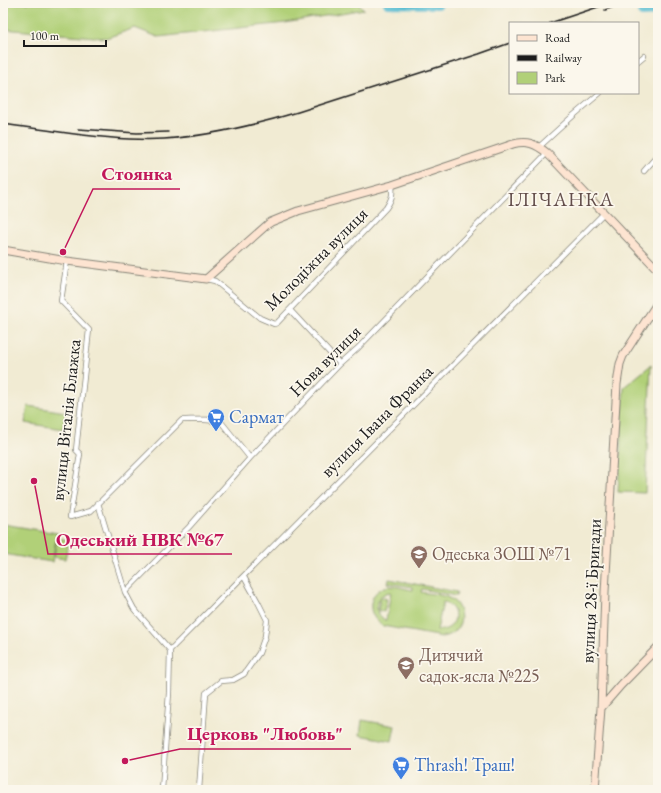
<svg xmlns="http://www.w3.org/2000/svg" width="661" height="793" viewBox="0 0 661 793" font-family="'EB Garamond',serif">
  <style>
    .green { fill: #b1d078; stroke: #66764a; fill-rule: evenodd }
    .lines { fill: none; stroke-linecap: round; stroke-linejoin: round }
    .river { stroke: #53bbd1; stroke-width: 10 }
    .street-casing { stroke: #868478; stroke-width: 6 }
    .secondary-casing { stroke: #868478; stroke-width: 9 }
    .street { stroke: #fff; stroke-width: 4.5 }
    .secondary { stroke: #fde4d1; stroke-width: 7 }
    .rail { stroke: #1c1c1c; stroke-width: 1.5 }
    .labels { text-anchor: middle; stroke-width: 3.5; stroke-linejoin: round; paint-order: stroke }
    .street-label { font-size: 18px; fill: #1c1c1c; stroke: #fbf7ec }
    .shop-label { font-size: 18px; fill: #366cbe; stroke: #fbf7ec; text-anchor: start }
    .education-label { font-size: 18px; fill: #785e54; stroke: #fbf7ec; text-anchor: start }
    .quarter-label { font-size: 20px; letter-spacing: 1px; fill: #634e4b; stroke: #fbf7ec }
    .leader { fill: none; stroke: #c2185b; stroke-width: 1.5 }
    .callout-dot { fill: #c2185b; stroke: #fbf7ec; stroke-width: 1.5 }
    .callout-label { font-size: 19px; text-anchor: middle; font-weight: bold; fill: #c2185b; stroke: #fbf7ec; stroke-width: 3.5; stroke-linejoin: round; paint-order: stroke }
  </style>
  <rect width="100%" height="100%" fill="#fbf7ec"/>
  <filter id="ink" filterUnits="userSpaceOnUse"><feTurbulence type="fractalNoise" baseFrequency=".025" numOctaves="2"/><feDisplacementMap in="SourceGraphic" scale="8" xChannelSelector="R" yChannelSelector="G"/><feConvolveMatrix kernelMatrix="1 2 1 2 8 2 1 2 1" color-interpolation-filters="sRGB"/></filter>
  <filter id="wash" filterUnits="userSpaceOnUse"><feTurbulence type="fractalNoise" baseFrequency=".012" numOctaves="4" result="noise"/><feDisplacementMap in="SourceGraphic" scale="16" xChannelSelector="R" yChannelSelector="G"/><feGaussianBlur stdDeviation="0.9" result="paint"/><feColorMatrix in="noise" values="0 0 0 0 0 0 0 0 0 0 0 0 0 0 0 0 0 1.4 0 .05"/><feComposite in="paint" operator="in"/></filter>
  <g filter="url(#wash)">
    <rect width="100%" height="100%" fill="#f1ebd3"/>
    <path class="green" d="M3 3H357L364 9 285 23 158 37 135 28 106 38 3 29Z
      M651 365 645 493 618 492 624 387Z
      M28 406 66 412 63 429 25 423Z
      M3 524 57 533 52 562 3 554Z
      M57 538 69 540 65 559 54 557Z
      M389 579 457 592 456 596 422 589 421 592C430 594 441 594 449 598 462 604 465 623 454 632 450 635 446 636 442 637L383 626C380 623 376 621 374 617 367 606 372 591 385 587 394 584 404 589 413 590V587L388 583ZM391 592 386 620H385C377 615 374 606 380 598L378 610 384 612 387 599 380 597 386 593ZM443 602C462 608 457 632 437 630Z
      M362 720 395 726 392 741 360 735Z"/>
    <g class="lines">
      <path class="river" d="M388 3 438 4
        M642 12 658 11"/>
    </g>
  </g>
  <g filter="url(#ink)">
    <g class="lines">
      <g class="street-casing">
        <path id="street" d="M638 61 644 56
          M539 147 574 115 600 93
          M644 171 658 155
          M67 261 61 301 89 330 76 450 80 454 70 517 91 511 182 420C195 420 210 418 222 423L250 458
          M206 279 215 281 260 318 274 324 277 323 386 208C392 199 393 195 392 185
          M290 310 340 364
          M98 503 125 592 134 609 170 650 169 693 162 790H164
          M125 592 189 527 250 458 340 364 358 348 547 153
          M170 650 604 213
          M199 790 206 693 221 681 233 680 244 674 259 653 265 636 267 620 258 602 244 577"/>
      </g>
      <g class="secondary-casing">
        <path id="secondary" d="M3 250 67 261 206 279 268 224 271 222 298 211 392 185 513 144C527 140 536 144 547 153L658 270
          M601 708 621 685 658 647
          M595 790 601 708 605 592 617 384 620 364 623 356 658 302"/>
      </g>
      <use href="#street" class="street"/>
      <use href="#secondary" class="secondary"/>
      <path class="rail" d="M605 10 625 3
        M550 23 610 3
        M3 124C22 127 41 129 60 132 95 137 129 141 164 139 210 136 255 125 298 112L479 54 510 43
        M78 129 137 133 168 132"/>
    </g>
  </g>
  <defs>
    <g id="supermarket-pin" transform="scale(0.9)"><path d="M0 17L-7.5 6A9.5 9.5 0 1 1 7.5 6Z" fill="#3f7fe0" stroke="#fbf7ec"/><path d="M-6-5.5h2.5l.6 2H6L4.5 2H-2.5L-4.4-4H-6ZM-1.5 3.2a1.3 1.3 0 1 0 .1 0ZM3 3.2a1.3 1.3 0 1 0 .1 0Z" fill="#fff"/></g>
    <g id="school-pin" transform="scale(0.9)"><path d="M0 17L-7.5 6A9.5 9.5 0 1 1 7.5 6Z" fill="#8d6e63" stroke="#fbf7ec"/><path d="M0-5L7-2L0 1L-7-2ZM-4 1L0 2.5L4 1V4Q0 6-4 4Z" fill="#fff"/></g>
  </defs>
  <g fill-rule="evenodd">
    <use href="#supermarket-pin" x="216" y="417"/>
    <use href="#school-pin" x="419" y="554"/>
    <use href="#school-pin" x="406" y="665"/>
    <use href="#supermarket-pin" x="401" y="765"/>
  </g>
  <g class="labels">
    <g class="street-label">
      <text transform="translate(316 259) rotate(-45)" y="6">Молодіжна вулиця</text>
      <text transform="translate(325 361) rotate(-45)" y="6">Нова вулиця</text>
      <text transform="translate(66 420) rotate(-84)" y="6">вулиця Віталія Блажка</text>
      <text transform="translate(377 421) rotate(-45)" y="6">вулиця Івана Франка</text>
      <text transform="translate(591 591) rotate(-87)" y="6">вулиця 28-ї Бригади</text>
    </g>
    <g class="shop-label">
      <text x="229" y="423">Сармат</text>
      <text x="414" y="771">Thrash! Траш!</text>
    </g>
    <g class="education-label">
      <text x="432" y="560">Одеська ЗОШ №71</text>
      <text x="419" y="661">Дитячий<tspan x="419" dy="21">садок-ясла №225</tspan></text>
    </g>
    <g class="quarter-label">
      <text x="561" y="206">ІЛІЧАНКА</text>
    </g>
  </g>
  <path class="leader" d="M63 252L93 189H180M34 481L48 554H232M125 761L180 749H351"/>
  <g class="callout-dot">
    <circle cx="63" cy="252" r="4"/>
    <circle cx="34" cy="481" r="4"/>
    <circle cx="125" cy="761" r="4"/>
  </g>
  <g class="callout-label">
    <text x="137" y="180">Стоянка</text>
    <text x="140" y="546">Одеський НВК №67</text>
    <text x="265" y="740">Церковь "Любовь"</text>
  </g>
  <rect width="661" height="793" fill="none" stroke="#fbf7ec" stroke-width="16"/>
  <rect x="509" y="22" width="130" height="72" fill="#fbf7ec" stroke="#a29f99"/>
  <rect x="517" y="35" width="20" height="6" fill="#fde4d1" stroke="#a29f99"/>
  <text x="545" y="42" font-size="12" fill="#1c1c1c">Road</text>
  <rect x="517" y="55" width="20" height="6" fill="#1c1c1c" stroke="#a29f99"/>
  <text x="545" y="62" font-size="12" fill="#1c1c1c">Railway</text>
  <rect x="517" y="72" width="20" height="12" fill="#b1d078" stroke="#a29f99"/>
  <text x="545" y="82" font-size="12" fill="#1c1c1c">Park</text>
  <path d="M24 40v6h82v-6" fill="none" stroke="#1c1c1c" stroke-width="2"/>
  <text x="30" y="40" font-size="12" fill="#1c1c1c" stroke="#fbf7ec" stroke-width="3" paint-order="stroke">100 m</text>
</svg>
